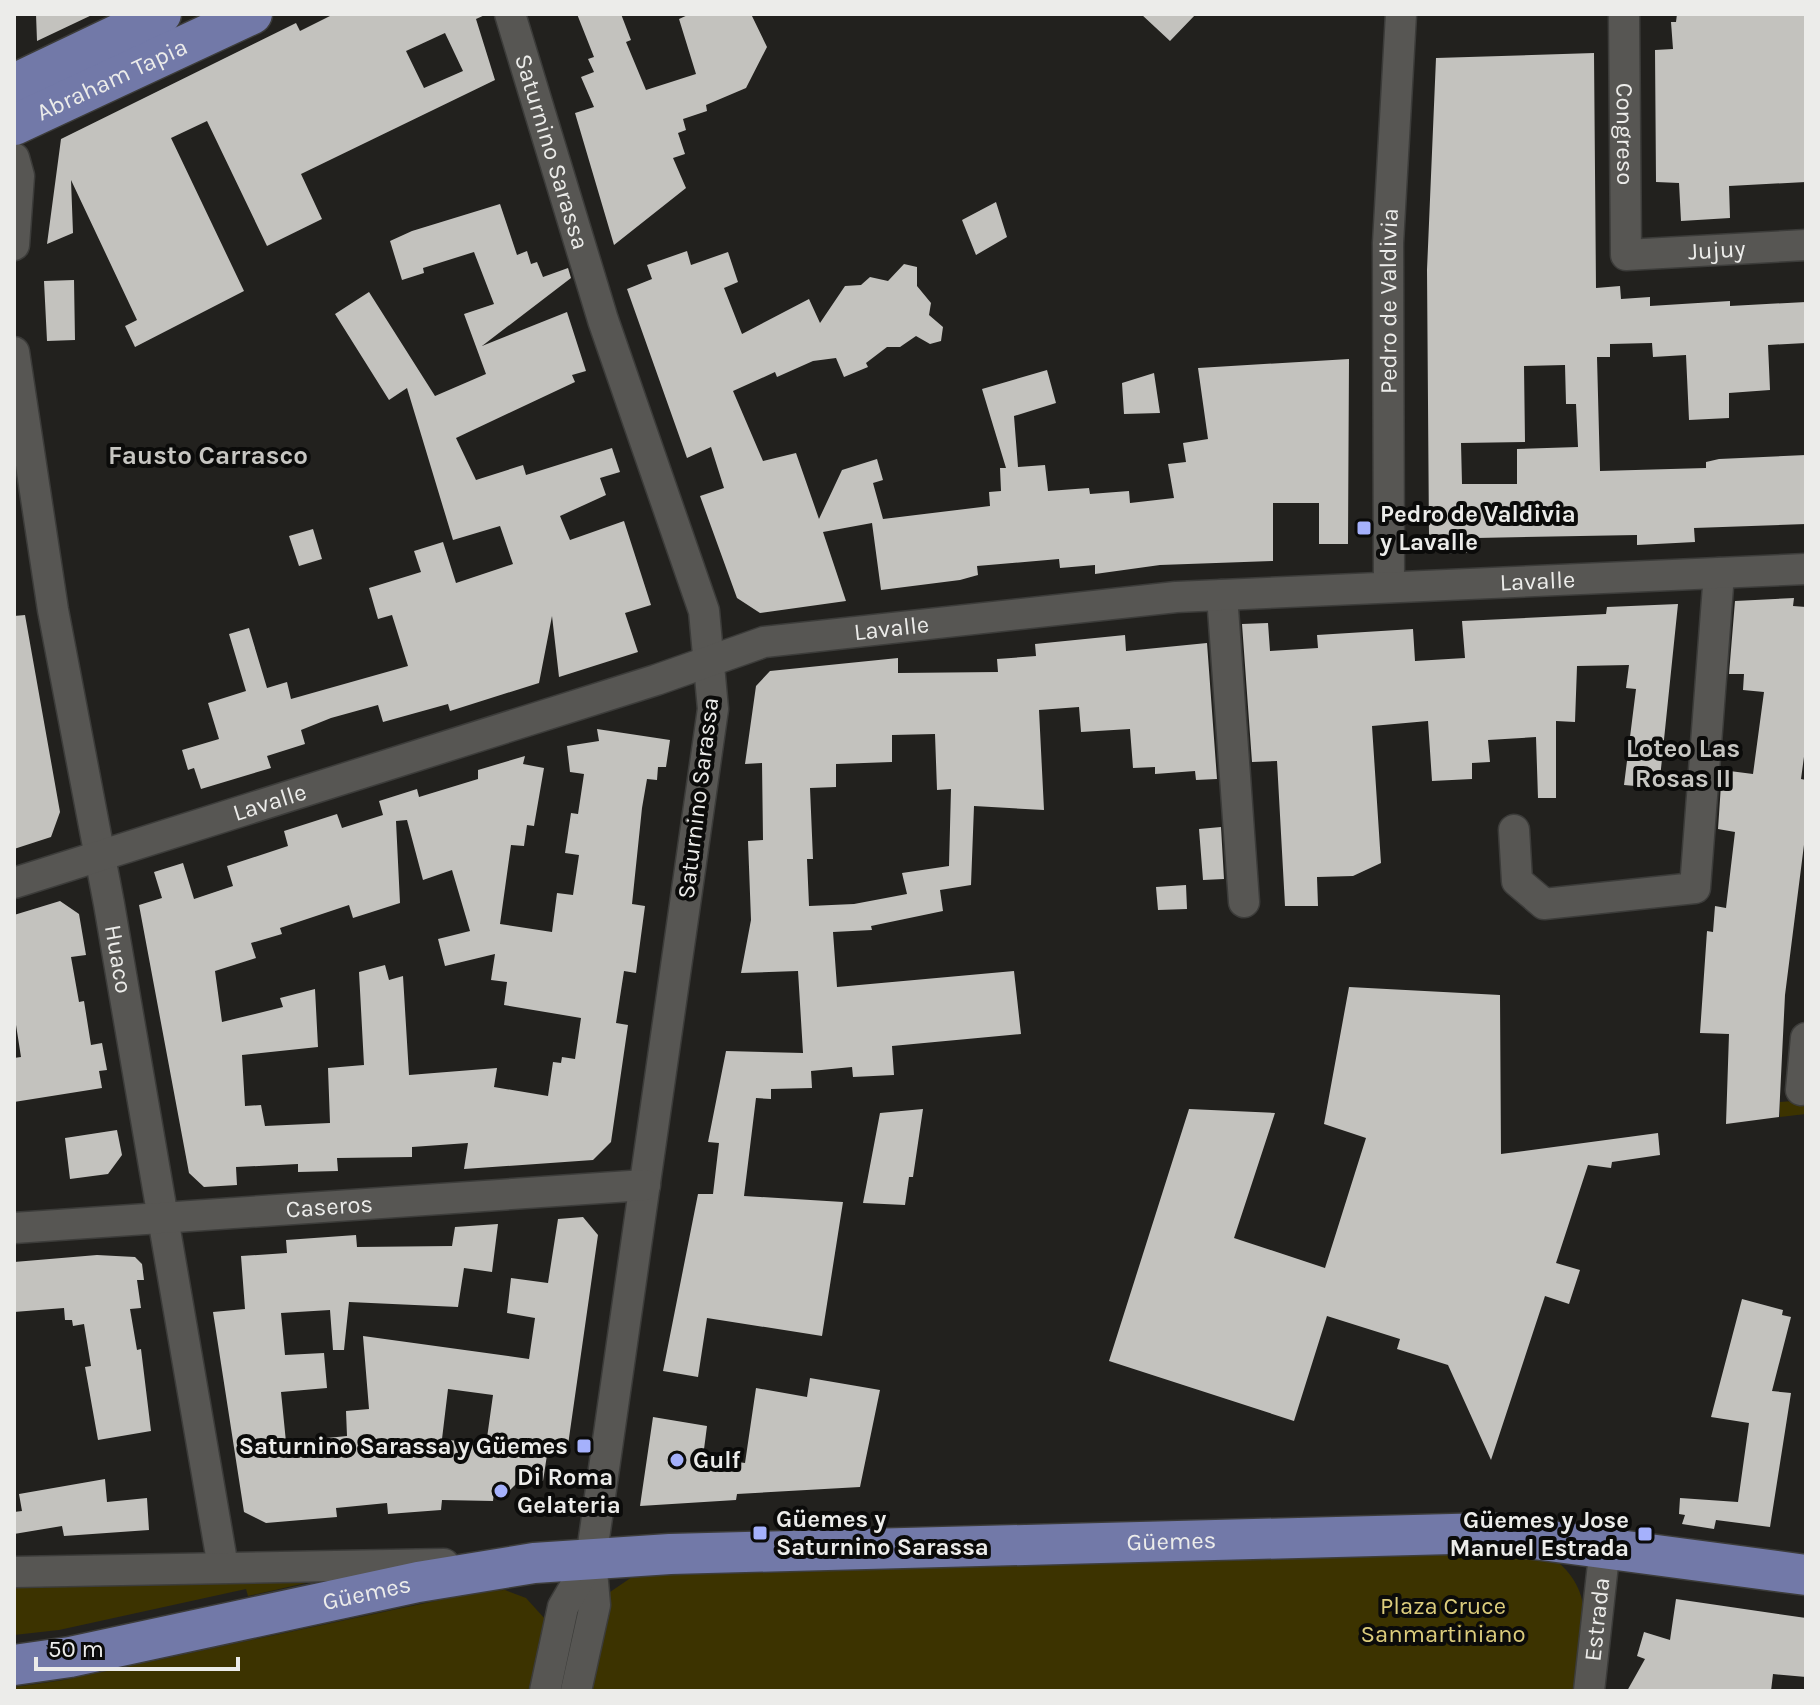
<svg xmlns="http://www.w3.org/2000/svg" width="1820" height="1705" viewBox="0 0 1820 1705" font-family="Karla,sans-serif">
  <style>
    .green { fill: #3c3300 }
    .building { fill: #c3c2be; fill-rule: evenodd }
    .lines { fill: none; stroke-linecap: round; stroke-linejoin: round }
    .minor-casing { stroke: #3c3c3a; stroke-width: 33 }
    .major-casing { stroke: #3c3c3a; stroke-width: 43 }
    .minor { stroke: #575653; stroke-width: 30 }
    .major { stroke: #7279a8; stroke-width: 40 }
    .poi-dot { fill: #a5b1fc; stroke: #0b0b0a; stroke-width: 3 }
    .labels { text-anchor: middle; stroke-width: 8; stroke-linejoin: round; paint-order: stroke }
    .street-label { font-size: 24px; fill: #ececea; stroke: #0b0b0a }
    .poi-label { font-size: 24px; font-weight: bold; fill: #ececea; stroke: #0b0b0a; text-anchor: start }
    .park-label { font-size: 24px; fill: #dccc7c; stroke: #0b0b0a }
    .neighbourhood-label { font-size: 26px; font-weight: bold; fill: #c7c6c2; stroke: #0b0b0a }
  </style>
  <rect width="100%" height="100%" fill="#22211e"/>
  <path class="green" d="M1806 1100V1114L1780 1117V1102Z
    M1424 1547 1554 1559C1600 1594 1582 1641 1576 1691H591L610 1592 638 1573Z
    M315 1581 248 1596 246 1589 59 1630 14 1635V1586Z
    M505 1590 526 1598 545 1619 531 1691H14V1687L64 1680 482 1591Z"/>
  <path class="building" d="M36 14H94L37 41Z
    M334 14H487L476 19 495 80 301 174 322 219 267 246 207 121 171 138 244 291 135 347 125 326 137 320 71 180 73 233 47 244 61 139 296 23 300 31ZM445 33 463 71 424 88 406 51Z
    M577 14H621L631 40 626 42 646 90 696 74 679 19 690 14H751L767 47 746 88 706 105 707 111 683 119 686 130 678 133 685 154 673 158 686 188 614 245 575 113 594 107 581 77 594 72 588 59 594 57Z
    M1141 14H1196L1170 41Z
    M1677 14H1806V182L1729 186 1730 218 1681 221 1679 183 1656 182 1655 50 1673 49 1671 22H1676Z
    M1594 53 1596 288 1620 286 1621 299 1650 297V306L1730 301V306L1806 302V343L1768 345 1770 390 1729 393V418L1689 420 1686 355 1653 357 1652 343 1610 344V357H1597L1600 471 1706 468V462L1719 459 1806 455V524L1694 528 1695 542 1637 545V535L1476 538V552L1447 554 1429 537 1427 270 1436 58ZM1565 365 1566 404H1576L1578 447 1517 449V484H1462L1461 443 1525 442 1524 366Z
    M996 202 1007 237 976 255 962 220Z
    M500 204 517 255 527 251 531 264 537 262 543 277 568 268 571 278 482 346 567 312 586 371 572 375 575 382 456 438 476 480 523 465 526 475 612 448 620 472 600 478 606 495 560 516 570 540 624 521 651 605 625 613 638 652 559 677 552 616 539 683 450 711 448 704 383 722 378 705 331 718 301 730 305 744 267 756 271 768 201 789 194 768 188 770 182 750 219 739 208 703 246 691 229 634 249 628 267 688 287 682 291 699 408 666 392 615 378 619 369 588 421 572 414 551 443 542 456 583 513 564 500 526 453 540 407 388 389 400 335 314 369 292 435 396 486 374 464 314 494 304 474 252 423 268 424 273 402 280 390 241 412 231Z
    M687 251 691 265 728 252 738 282 724 288 742 334 809 299 820 323 845 286 861 285 870 277 888 281 904 264 917 267V286L931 303 929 315 943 327 941 341 930 344 916 336 900 347H887L866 363 868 367 844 377 836 358 813 361 777 377 775 372 733 391 763 461 796 453 819 519 842 470 877 459 883 480 873 483 883 519 990 506 989 492 1001 491 1000 468H1006L982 389 1047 370 1056 403 1014 416 1018 467 1045 465 1048 491 1089 488 1090 494 1129 491 1130 503 1174 498 1168 464 1186 462 1183 443 1208 439 1198 368 1349 359 1348 544H1319V503H1273V561L1160 565 1095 574V565L1060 568 1059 559 977 566 978 575 960 580 881 590 872 523 823 532 846 601 760 613 737 598 700 496 724 488 711 447 687 458 627 289 652 279 647 265Z
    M74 280 75 340 47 341 44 281Z
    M1154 373 1160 413 1124 414 1122 383Z
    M313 529 322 559 299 566 289 536Z
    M1794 598 1793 606 1806 607V742L1801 779 1806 780V829L1785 995 1779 1117 1726 1124 1729 1034 1700 1033 1707 931 1713 932 1715 906 1726 908 1735 832 1718 829 1722 770 1753 774 1764 692 1743 690 1744 674H1729L1735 601Z
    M1678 604 1659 788 1624 785 1636 689 1626 688 1629 665 1577 666 1575 722 1556 721V798H1538L1536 737 1488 740 1490 762 1472 763V779L1432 781 1428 721 1372 726 1381 863 1353 876 1317 877 1318 906H1285L1277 761 1252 762 1242 624 1268 623 1270 651 1318 648 1317 635 1413 629 1415 661 1465 658 1462 621 1606 614 1607 607Z
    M25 615 60 812 51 837 14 849V616Z
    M1125 635 1126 651 1207 643 1217 779 1196 780 1195 771 1155 774V767L1133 768 1130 729 1081 732 1079 707 1039 710 1044 810 974 806 971 885 940 890 943 911 871 926 872 930 833 932 837 987 1014 971 1021 1034 892 1046 894 1075 853 1077 852 1067 811 1071 812 1088 771 1089V1099L756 1098 744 1196 843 1202 822 1336 707 1318 698 1377 663 1371 698 1194H713L719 1143 708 1142 726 1051 803 1053 798 971 741 973 751 920 748 841 763 840 762 763 745 764 756 686 770 671 898 658V673L998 672 997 659 1036 656 1035 644ZM935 734 937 790 951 789 949 866 902 873 907 894 854 904 809 906 807 859H813L810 788 836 787V764L892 762V735Z
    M597 729 670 740 666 767H658L657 780 647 779 642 808 632 904 645 906 636 973 624 971 616 1023 628 1025 611 1142 593 1160 464 1169 468 1143 412 1147V1157L337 1158 338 1171 298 1172V1164L236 1167 237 1185 204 1187 189 1173 139 905 162 898 154 872 183 863 194 899 233 886 227 866 288 846 284 831 337 814 342 828 383 815 379 801 417 789 419 797 478 779V770L525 756 523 764 544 768 534 826 527 825 524 846 511 845 500 924 552 932 557 893 573 895 579 855 565 853 571 813 578 814 584 774 570 772 567 746 599 741ZM407 820 423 880 452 870 470 931 438 939 445 966 495 954 491 980 507 982 504 1005 581 1018 575 1059 562 1057 561 1063 553 1062 548 1096 494 1087 497 1068 409 1075 403 976 389 980 385 965 359 972 364 1065 328 1068 330 1123 265 1126 261 1105 245 1106 242 1055 318 1047 315 989 280 998 283 1007 222 1022 215 971 256 958 251 943 282 934 280 928 349 905 353 918 400 903 396 821Z
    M1221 827 1224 879 1203 880 1199 829Z
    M1186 885 1187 909 1158 910 1156 887Z
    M60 901 79 914 86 955 71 957 79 1002 84 1001 91 1045 102 1043 107 1070 99 1071 102 1088 14 1102V1058L21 1057 14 1012V915Z
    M1349 987 1500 995 1501 1154 1658 1133 1660 1155 1612 1162 1611 1168 1588 1165 1556 1263 1580 1270 1569 1304 1545 1296 1491 1460 1448 1365 1397 1349 1400 1339 1327 1316 1294 1421 1109 1361 1189 1109 1275 1113 1234 1238 1325 1268 1366 1138 1324 1124Z
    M923 1109 913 1177H909L905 1205 863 1203 880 1113Z
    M117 1130 122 1155 108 1174 70 1179 65 1138Z
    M583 1217 598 1235 568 1445 549 1442 543 1481 522 1478 507 1493 494 1492 493 1501 442 1500 441 1510 388 1514 387 1503 336 1508 337 1517 266 1523 244 1512 213 1312 245 1309 241 1256 287 1253 286 1240 356 1235 357 1247 452 1246 455 1227 498 1224 492 1272 464 1268 458 1307 349 1302 344 1350H333L330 1310 281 1313 285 1355 324 1353 327 1388 281 1392 286 1442 347 1436 346 1411 369 1409 363 1336 529 1359 535 1318 507 1313 511 1278 548 1283 558 1219ZM448 1389 493 1395 486 1445 442 1439Z
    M97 1255 135 1257 142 1264 144 1280H137L141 1308 130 1309 137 1350 141 1349 151 1431 98 1440 85 1367 91 1366 84 1324 73 1326 72 1320H65L64 1308 14 1312V1262Z
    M1742 1299 1783 1310 1782 1315 1791 1317 1772 1391 1791 1393 1770 1527 1716 1520 1714 1529 1682 1524 1685 1515 1679 1514 1680 1498 1738 1502 1749 1423 1711 1417Z
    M810 1378 880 1390 860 1487 737 1494 736 1500 640 1506 653 1417 707 1426 703 1457 745 1463 756 1388 807 1397Z
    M105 1479 107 1502 147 1498 149 1530 64 1536 62 1526 14 1534V1512L22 1511 19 1494Z
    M1676 1599 1806 1618V1677L1773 1674 1771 1691H1627L1645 1659 1637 1656 1644 1632 1670 1640Z"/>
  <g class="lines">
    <g class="minor-casing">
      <g id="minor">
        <path id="s1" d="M510 14 603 320 704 611 713 709 591 1559 595 1605 576 1691"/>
        <path id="s2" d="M1624 14 1626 255 1806 245"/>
        <path d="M14 158 19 176 14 245"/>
        <path id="s3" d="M14 352 53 610 109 904 223 1567"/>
        <path id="s4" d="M1389 587 1388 243 1401 14"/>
        <path d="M1222 595 1244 902"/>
        <path d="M1514 830 1517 881 1544 904 1695 888 1719 573"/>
        <path id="s5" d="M14 883 656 680 764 642 1176 597 1806 569"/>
        <path d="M1801 1090 1806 1038"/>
        <path id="s6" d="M14 1228 645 1185"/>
        <path d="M14 1572 444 1564"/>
        <path d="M545 1691 563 1607 591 1559"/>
        <path id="s7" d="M1589 1691 1605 1546"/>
      </g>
    </g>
    <g class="major-casing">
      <g id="major">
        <path d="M14 84 161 14"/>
        <path id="s8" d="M14 125 252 14"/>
        <path id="s9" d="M14 1665 70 1657 418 1582 534 1563 670 1554 1490 1533 1806 1575"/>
      </g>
    </g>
    <use href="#minor" class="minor"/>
    <use href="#major" class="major"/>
  </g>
  <g class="poi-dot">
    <rect x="1356" y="520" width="16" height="16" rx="4"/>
    <rect x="576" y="1438" width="16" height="16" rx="4"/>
    <circle cx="677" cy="1460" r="8"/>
    <circle cx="501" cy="1491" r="8"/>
    <rect x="752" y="1525" width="16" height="16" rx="4"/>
    <rect x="1637" y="1526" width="16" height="16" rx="4"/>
  </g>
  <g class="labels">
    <g class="street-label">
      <text dy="8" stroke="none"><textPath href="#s8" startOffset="108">Abraham Tapia</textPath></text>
      <text dy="8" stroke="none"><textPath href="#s2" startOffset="120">Congreso</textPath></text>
      <text dy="8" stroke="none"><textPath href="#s1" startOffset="144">Saturnino Sarassa</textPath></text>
      <text dy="8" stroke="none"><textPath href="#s2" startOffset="332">Jujuy</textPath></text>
      <text dy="8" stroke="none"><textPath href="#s4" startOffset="286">Pedro de Valdivia</textPath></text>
      <text dy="8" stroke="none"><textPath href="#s5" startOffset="1564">Lavalle</textPath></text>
      <text dy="8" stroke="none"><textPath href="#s5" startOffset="916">Lavalle</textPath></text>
      <text transform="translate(698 798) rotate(-83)" y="8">Saturnino Sarassa</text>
      <text dy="8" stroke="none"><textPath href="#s5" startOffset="268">Lavalle</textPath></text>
      <text dy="8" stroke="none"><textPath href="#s3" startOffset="616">Huaco</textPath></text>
      <text dy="8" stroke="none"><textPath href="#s6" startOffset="316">Caseros</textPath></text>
      <text dy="8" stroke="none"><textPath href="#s9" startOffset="1168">Güemes</textPath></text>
      <text dy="8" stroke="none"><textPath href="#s9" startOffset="360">Güemes</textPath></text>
      <text dy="8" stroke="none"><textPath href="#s7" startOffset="72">Estrada</textPath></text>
    </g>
    <g class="poi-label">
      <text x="1380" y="522">Pedro de Valdivia<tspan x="1380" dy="28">y Lavalle</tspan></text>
      <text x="568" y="1454" text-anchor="end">Saturnino Sarassa y Güemes</text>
      <text x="693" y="1468">Gulf</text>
      <text x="517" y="1485">Di Roma<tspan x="517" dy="28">Gelateria</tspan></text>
      <text x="776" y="1527">Güemes y<tspan x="776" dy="28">Saturnino Sarassa</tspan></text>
      <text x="1629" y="1528" text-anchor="end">Güemes y Jose<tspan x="1629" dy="28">Manuel Estrada</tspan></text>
    </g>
    <g class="park-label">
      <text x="1443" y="1614">Plaza Cruce<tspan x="1443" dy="28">Sanmartiniano</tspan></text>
    </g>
    <g class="neighbourhood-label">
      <text x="208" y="464">Fausto Carrasco</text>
      <text x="1683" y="757">Loteo Las<tspan x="1683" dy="30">Rosas II</tspan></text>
    </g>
  </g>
  <rect width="1820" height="1705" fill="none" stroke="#ececea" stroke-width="32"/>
  <path d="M36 1657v12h202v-12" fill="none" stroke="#ececea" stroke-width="4"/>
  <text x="48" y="1657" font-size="24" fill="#ececea" stroke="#0b0b0a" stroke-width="6" paint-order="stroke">50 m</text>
</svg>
